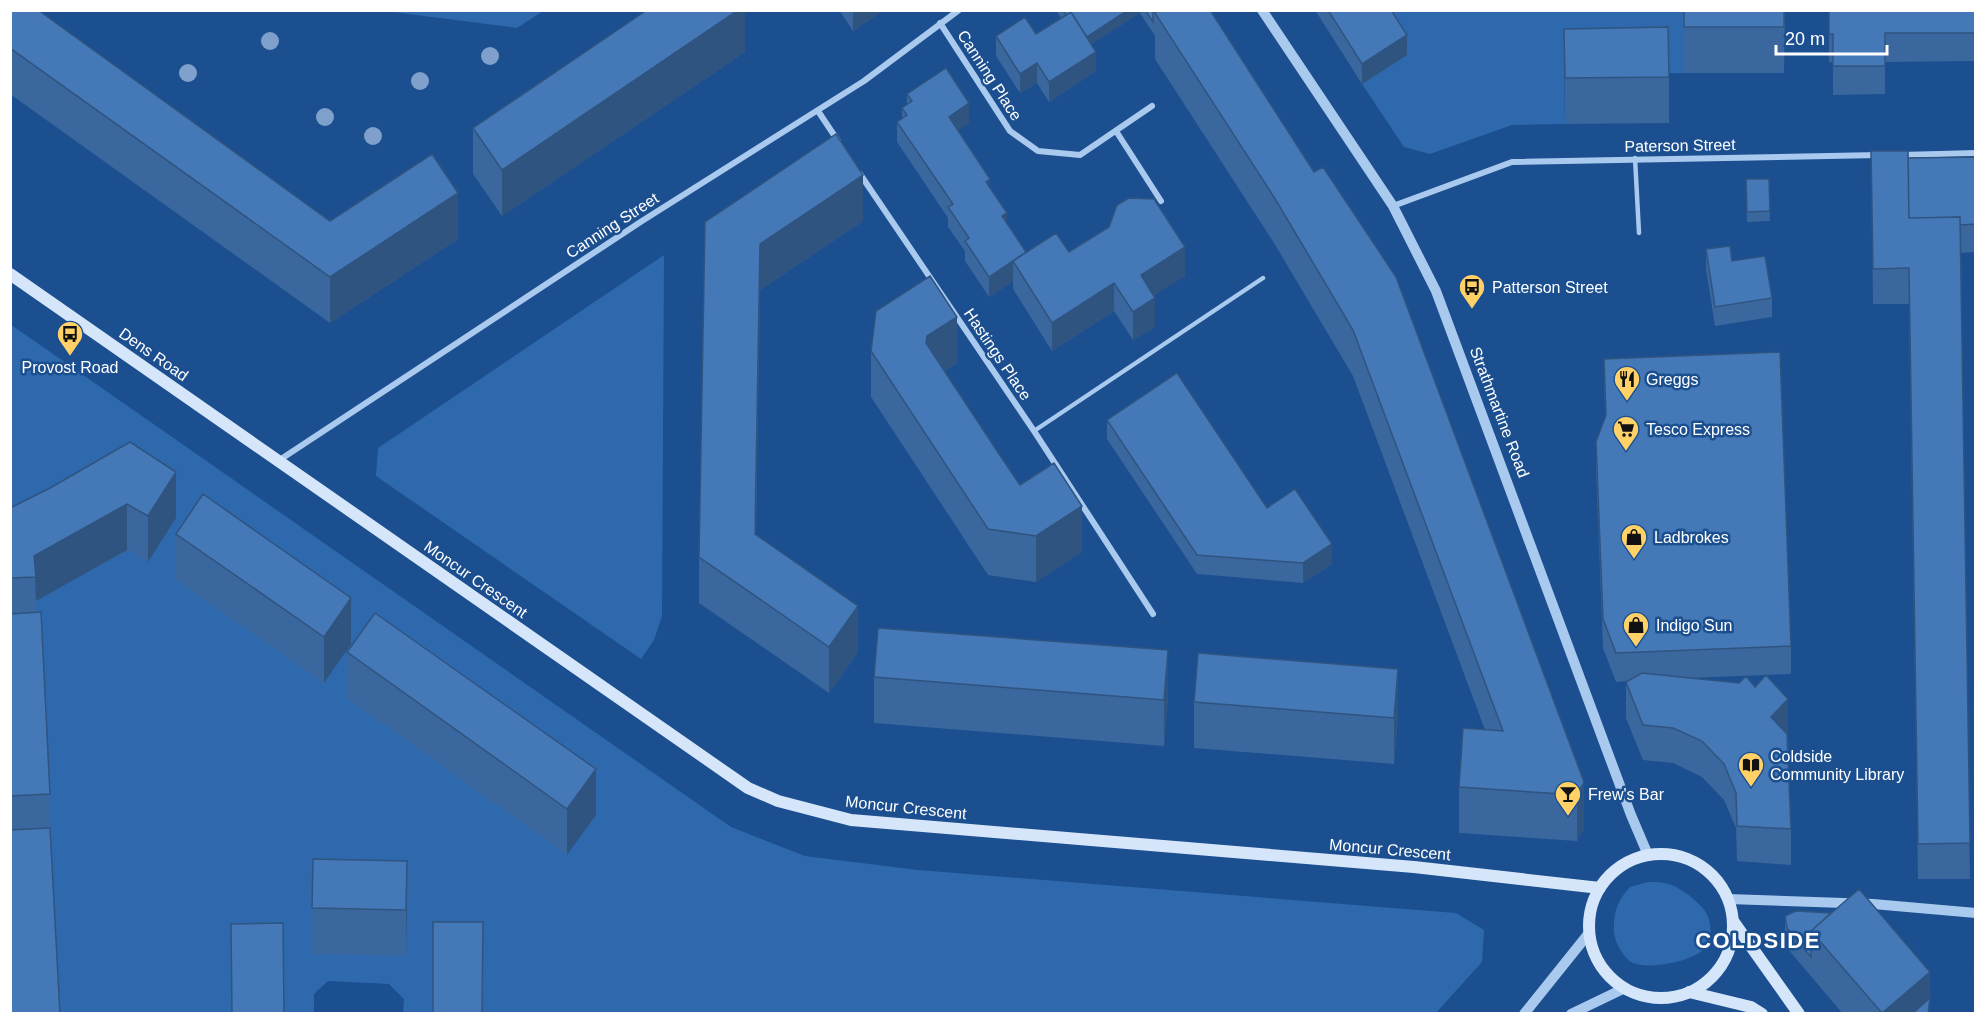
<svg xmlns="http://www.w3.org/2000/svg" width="1986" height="1024" viewBox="0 0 1986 1024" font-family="Arial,sans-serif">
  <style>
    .green { fill: #2e69ad }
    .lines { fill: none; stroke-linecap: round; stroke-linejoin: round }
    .service { stroke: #a9c9ee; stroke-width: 4.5 }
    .minor { stroke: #a9c9ee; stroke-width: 6 }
    .tertiary { stroke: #a9c9ee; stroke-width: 10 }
    .secondary { stroke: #d6e6fa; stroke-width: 12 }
    .tree { fill: #7ea0ca }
    .wall { fill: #3a679d; fill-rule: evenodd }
    .shaded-wall { fill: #305480 }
    .building { fill: #4478b7; stroke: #305480; stroke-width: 1.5 }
    .labels { text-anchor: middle; stroke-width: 5; stroke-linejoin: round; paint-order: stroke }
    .street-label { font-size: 16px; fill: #fff; stroke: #1b4f8f }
    .poi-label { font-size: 16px; fill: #fff; stroke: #1b4f8f; text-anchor: start }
    .district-label { font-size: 22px; font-weight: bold; letter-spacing: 1.5px; fill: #fff; stroke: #1b4f8f }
  </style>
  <rect width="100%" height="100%" fill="#1b4f8f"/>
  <path class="green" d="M385 11 543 10V11L517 28Z
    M1378 11H1684V73L1564 75 1565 124 1512 125 1430 154 1404 147 1362 84 1406 55Z
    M664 255 662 616 654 640 641 659 376 476 378 448Z
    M10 324 731 827 805 856 918 870 1456 913 1484 930 1482 962 1435 1014H403L404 999 389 984 328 981 314 994V1013H11Z
    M1648 882C1672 881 1683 889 1700 905 1706 911 1709 917 1710 925 1711 931 1711 938 1709 943 1701 961 1650 970 1633 963 1624 959 1615 942 1614 933 1613 913 1617 901 1630 887Z"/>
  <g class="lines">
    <path class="service" d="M1635 158 1639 233
      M1034 431 1263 278"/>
    <path class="minor" d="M940 23 1010 131 1038 151 1080 155 1152 106
      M818 111 838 141
      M1116 131 1161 201
      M1901 155 1976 153
      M860 174 1034 431 1153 614
      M1393 206 1512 162 1879 155
      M278 461 642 221 864 81 959 10"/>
    <path class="tertiary" d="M1262 10 1393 206 1436 291 1631 815 1648 855
      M1728 899 1873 904 1976 913
      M1524 1014 1589 933
      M1571 1014 1625 988"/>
    <path class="secondary" d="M10 274 748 788 778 801 851 820 1414 867 1600 888
      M1589 926a72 72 0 1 1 144 0a72 72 0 1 1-144 0Z
      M1733 921 1799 1014
      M1689 992 1751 1007 1762 1014"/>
  </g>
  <g class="tree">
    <circle cx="270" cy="41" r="9"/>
    <circle cx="490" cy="56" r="9"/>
    <circle cx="188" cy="73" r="9"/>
    <circle cx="420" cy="81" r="9"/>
    <circle cx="325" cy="117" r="9"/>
    <circle cx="373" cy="136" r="9"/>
  </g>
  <path class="wall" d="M10 10 330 221 458 239 330 323 10 94Z
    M745 10V52L502 216 473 174V128Z
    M839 10H884L853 31Z
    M1056 10H1214V17L1584 782V828L1577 841 1459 833V787L1485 730 1353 376 1274 243 1155 59V36L1140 13 1091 44 1096 71 1049 102 1037 83 1020 93 996 56V36L1036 34 1061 18Z
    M1315 10H1391L1407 55 1362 84Z
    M1684 10H1785L1784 73H1684Z
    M1829 10H1976V61L1885 62V94L1833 95V62H1829Z
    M1564 29 1669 77V123L1565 124Z
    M907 94 969 123 958 130 990 189 1007 223 1026 252H1069L1185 276 1153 295 1155 327 1133 340 1114 311 1052 351 1013 289V281L989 297 965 261V251L948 227V218L897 142V122L902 119V108L907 104Z
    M1871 151 1908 158 1976 157V252L1961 253 1970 879H1918L1909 304H1873Z
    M1746 179H1769L1770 221 1747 222Z
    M863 221 760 290 756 535 858 652 829 693 699 603V557L705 222Z
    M1706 249 1772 298V317L1715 326 1706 269Z
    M871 351 957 363 944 371 1020 485 1082 552 1036 582 988 575 871 397Z
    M1604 359 1791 646V674L1766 675 1788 734V735L1791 829V865L1737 861 1736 828 1724 800 1702 777 1673 763 1643 760 1626 718V682L1628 681 1616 682 1603 648 1596 470V442L1605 418ZM1766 675 1755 687 1690 678Z
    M1107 420 1267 508 1332 564 1303 583 1197 574 1107 439Z
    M130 442 176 518 148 562 127 550 36 601V613L50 794V828L10 1014V508L50 488Z
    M176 534 351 644 324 683 176 580Z
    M347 652 596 815 567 855 347 698Z
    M874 677 1168 696 1164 746 874 723Z
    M1194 702 1398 715 1394 764 1194 748Z
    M407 907 406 956 312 954V908Z
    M1785 916 1930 972V1014H1843L1787 948 1785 936Z
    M1976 946V1006L1974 1005V970Z"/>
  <path class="shaded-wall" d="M738 10H745V52L502 216V170Z
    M853 10H884L853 31Z
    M1128 10H1140V13L1082 50V40Z
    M1201 10H1214V34Z
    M1407 35V55L1362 84V64Z
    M1096 52V71L1049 102V82Z
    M1037 63V83L1020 93V74Z
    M969 103V123L949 137V117Z
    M863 175V221L760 290 755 580 760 244Z
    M990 179V199L986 182Z
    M458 193V239L330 323V277Z
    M1007 213V232L1002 216Z
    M1185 247V276L1141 304V275Z
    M1013 261V281L989 297V277Z
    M1114 283V311L1052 351V323Z
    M1155 298V327L1133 340V312Z
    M957 317V363L927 382 926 343 927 336Z
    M176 472V518L148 562V516Z
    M127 504V550L36 601 34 556Z
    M1082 506V552L1036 582V536Z
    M1332 544V564L1303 583V563Z
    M351 598V644L324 683V637Z
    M858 606V652L829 693V647Z
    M1168 650V696L1164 746V700Z
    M1398 669V715L1394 764V718Z
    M1788 699V734L1771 753V717Z
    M596 769V815L567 855V809Z
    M1584 782V828L1577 841V795Z
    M407 861V907L406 956V910Z
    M1930 972V1014H1882V1013Z"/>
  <path class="building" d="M10 10H38L330 221 432 154 458 193 330 277 10 48Z
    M647 10H738L502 170 473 128Z
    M1063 10H1128L1087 37 1071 12 1066 15Z
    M1145 10H1153V22Z
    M1159 10H1210L1314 172 1323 167 1396 277 1584 782 1577 795 1459 787 1463 728 1503 731 1353 330 1274 197 1155 13Z
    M1328 10H1391L1407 35 1362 64Z
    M1684 10H1784V27H1684Z
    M1829 10H1976V33H1885V66H1833V34H1829Z
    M1071 12 1096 52 1049 82 1037 63 1020 74 996 36 1025 17 1036 34Z
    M1668 27 1669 77 1565 78 1564 29Z
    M946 68 969 103 949 117 990 179 986 182 1007 213 1002 216 1026 252 989 277 965 241 969 238 948 207 953 204 897 122 907 115 902 108 912 101 907 94Z
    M836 134 863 175 760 244 755 534 858 606 829 647 699 557 705 222Z
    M1871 151H1908L1909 218 1960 217 1970 843 1918 844 1909 268 1873 269Z
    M1976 157V224L1960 225V217L1909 218 1908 158Z
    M1746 179H1769L1770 211 1747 212Z
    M1129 198 1154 199 1185 247 1141 275 1155 298 1133 312 1114 283 1052 323 1013 261 1056 233 1069 252 1109 227 1117 205Z
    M1730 246 1732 261 1765 256 1772 298 1715 307 1706 249Z
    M930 276 957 317 927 336 926 343 999 454 1020 485 1054 463 1082 506 1036 536 988 529 871 351 876 311Z
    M1780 352 1791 646 1616 653 1603 619 1596 442 1606 415 1604 359Z
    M1177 373 1267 508 1295 489 1332 544 1303 563 1197 555 1107 420Z
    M130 442 176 472 148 516 127 504 34 556 36 577 10 578V508L50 488Z
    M203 494 351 598 324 637 176 534Z
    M41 612 50 794 10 796V614Z
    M375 613 596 769 567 809 347 652Z
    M878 628 1168 650 1164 700 874 677Z
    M1198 653 1398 669 1394 718 1194 702Z
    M1642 673 1739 683 1746 676 1755 687 1766 675 1788 699 1771 717 1787 734 1791 829 1737 826 1736 793 1724 764 1702 741 1673 728 1643 725 1626 682Z
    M50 828 60 1014H10V830Z
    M313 859 407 861 406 910 312 908Z
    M1859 889 1930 972 1882 1013 1811 931Z
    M1796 911 1831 913 1811 931V957L1787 928 1785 916Z
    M433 922H483L482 1014H433Z
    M283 923 284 1014H232L231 924Z
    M1976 946V970H1974Z
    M1930 998 1928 1014H1912Z"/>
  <defs>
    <g id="bus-pin" transform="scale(1.35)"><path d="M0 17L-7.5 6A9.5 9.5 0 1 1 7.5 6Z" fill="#ffd166" stroke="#1b4f8f"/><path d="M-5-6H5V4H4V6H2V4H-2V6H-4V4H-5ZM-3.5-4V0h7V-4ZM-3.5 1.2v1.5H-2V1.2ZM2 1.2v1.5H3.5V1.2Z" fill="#111"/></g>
    <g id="restaurant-pin" transform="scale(1.35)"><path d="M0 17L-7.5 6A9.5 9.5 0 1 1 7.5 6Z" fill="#ffd166" stroke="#1b4f8f"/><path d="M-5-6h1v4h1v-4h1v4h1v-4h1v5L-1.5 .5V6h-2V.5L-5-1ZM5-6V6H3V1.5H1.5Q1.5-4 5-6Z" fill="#111"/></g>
    <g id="supermarket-pin" transform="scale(1.35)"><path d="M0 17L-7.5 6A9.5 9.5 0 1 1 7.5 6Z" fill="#ffd166" stroke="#1b4f8f"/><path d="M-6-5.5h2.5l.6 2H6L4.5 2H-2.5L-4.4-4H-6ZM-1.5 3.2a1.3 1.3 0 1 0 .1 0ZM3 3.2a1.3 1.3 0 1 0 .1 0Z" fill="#111"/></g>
    <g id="shop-pin" transform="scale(1.35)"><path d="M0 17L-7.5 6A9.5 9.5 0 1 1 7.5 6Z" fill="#ffd166" stroke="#1b4f8f"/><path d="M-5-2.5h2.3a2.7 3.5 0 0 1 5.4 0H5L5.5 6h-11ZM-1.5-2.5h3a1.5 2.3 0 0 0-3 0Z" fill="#111"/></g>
    <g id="library-pin" transform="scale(1.35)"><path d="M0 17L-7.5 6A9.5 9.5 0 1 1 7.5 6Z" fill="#ffd166" stroke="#1b4f8f"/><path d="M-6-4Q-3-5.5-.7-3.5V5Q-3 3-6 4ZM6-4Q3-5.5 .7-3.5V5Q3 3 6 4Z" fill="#111"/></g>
    <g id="bar-pin" transform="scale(1.35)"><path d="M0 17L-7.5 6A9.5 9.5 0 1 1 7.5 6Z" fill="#ffd166" stroke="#1b4f8f"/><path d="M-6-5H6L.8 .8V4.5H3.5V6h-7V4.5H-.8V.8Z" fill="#111"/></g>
  </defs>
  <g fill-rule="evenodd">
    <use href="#bus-pin" x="1472" y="287"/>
    <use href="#bus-pin" x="70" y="334"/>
    <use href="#restaurant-pin" x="1627" y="379"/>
    <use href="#supermarket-pin" x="1626" y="429"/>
    <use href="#shop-pin" x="1634" y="537"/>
    <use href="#shop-pin" x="1636" y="625"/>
    <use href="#library-pin" x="1751" y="765"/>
    <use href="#bar-pin" x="1568" y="794"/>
  </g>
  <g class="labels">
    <g class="street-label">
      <text transform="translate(990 75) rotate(57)" y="6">Canning Place</text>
      <text transform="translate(1680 145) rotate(-1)" y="6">Paterson Street</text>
      <text transform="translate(612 225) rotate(-33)" y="6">Canning Street</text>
      <text transform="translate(154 354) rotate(35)" y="6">Dens Road</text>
      <text transform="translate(998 354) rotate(56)" y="6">Hastings Place</text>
      <text transform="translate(1500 412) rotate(69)" y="6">Strathmartine Road</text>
      <text transform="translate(476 579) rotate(35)" y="6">Moncur Crescent</text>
      <text transform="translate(906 807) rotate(6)" y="6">Moncur Crescent</text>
      <text transform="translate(1390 849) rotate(5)" y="6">Moncur Crescent</text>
    </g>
    <g class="poi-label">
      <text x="1492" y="293">Patterson Street</text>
      <text x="70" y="373" text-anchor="middle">Provost Road</text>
      <text x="1646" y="385">Greggs</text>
      <text x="1646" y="435">Tesco Express</text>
      <text x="1654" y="543">Ladbrokes</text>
      <text x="1656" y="631">Indigo Sun</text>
      <text x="1770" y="762">Coldside<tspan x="1770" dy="18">Community Library</tspan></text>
      <text x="1588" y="800">Frew's Bar</text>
    </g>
    <g class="district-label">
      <text x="1758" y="948">COLDSIDE</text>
    </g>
  </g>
  <rect width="1986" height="1024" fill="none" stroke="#ffffff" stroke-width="24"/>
  <path d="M1776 45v9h111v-9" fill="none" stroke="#ffffff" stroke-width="3"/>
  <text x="1785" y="45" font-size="18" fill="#ffffff" stroke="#1b4f8f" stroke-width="4.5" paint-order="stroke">20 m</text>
</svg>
